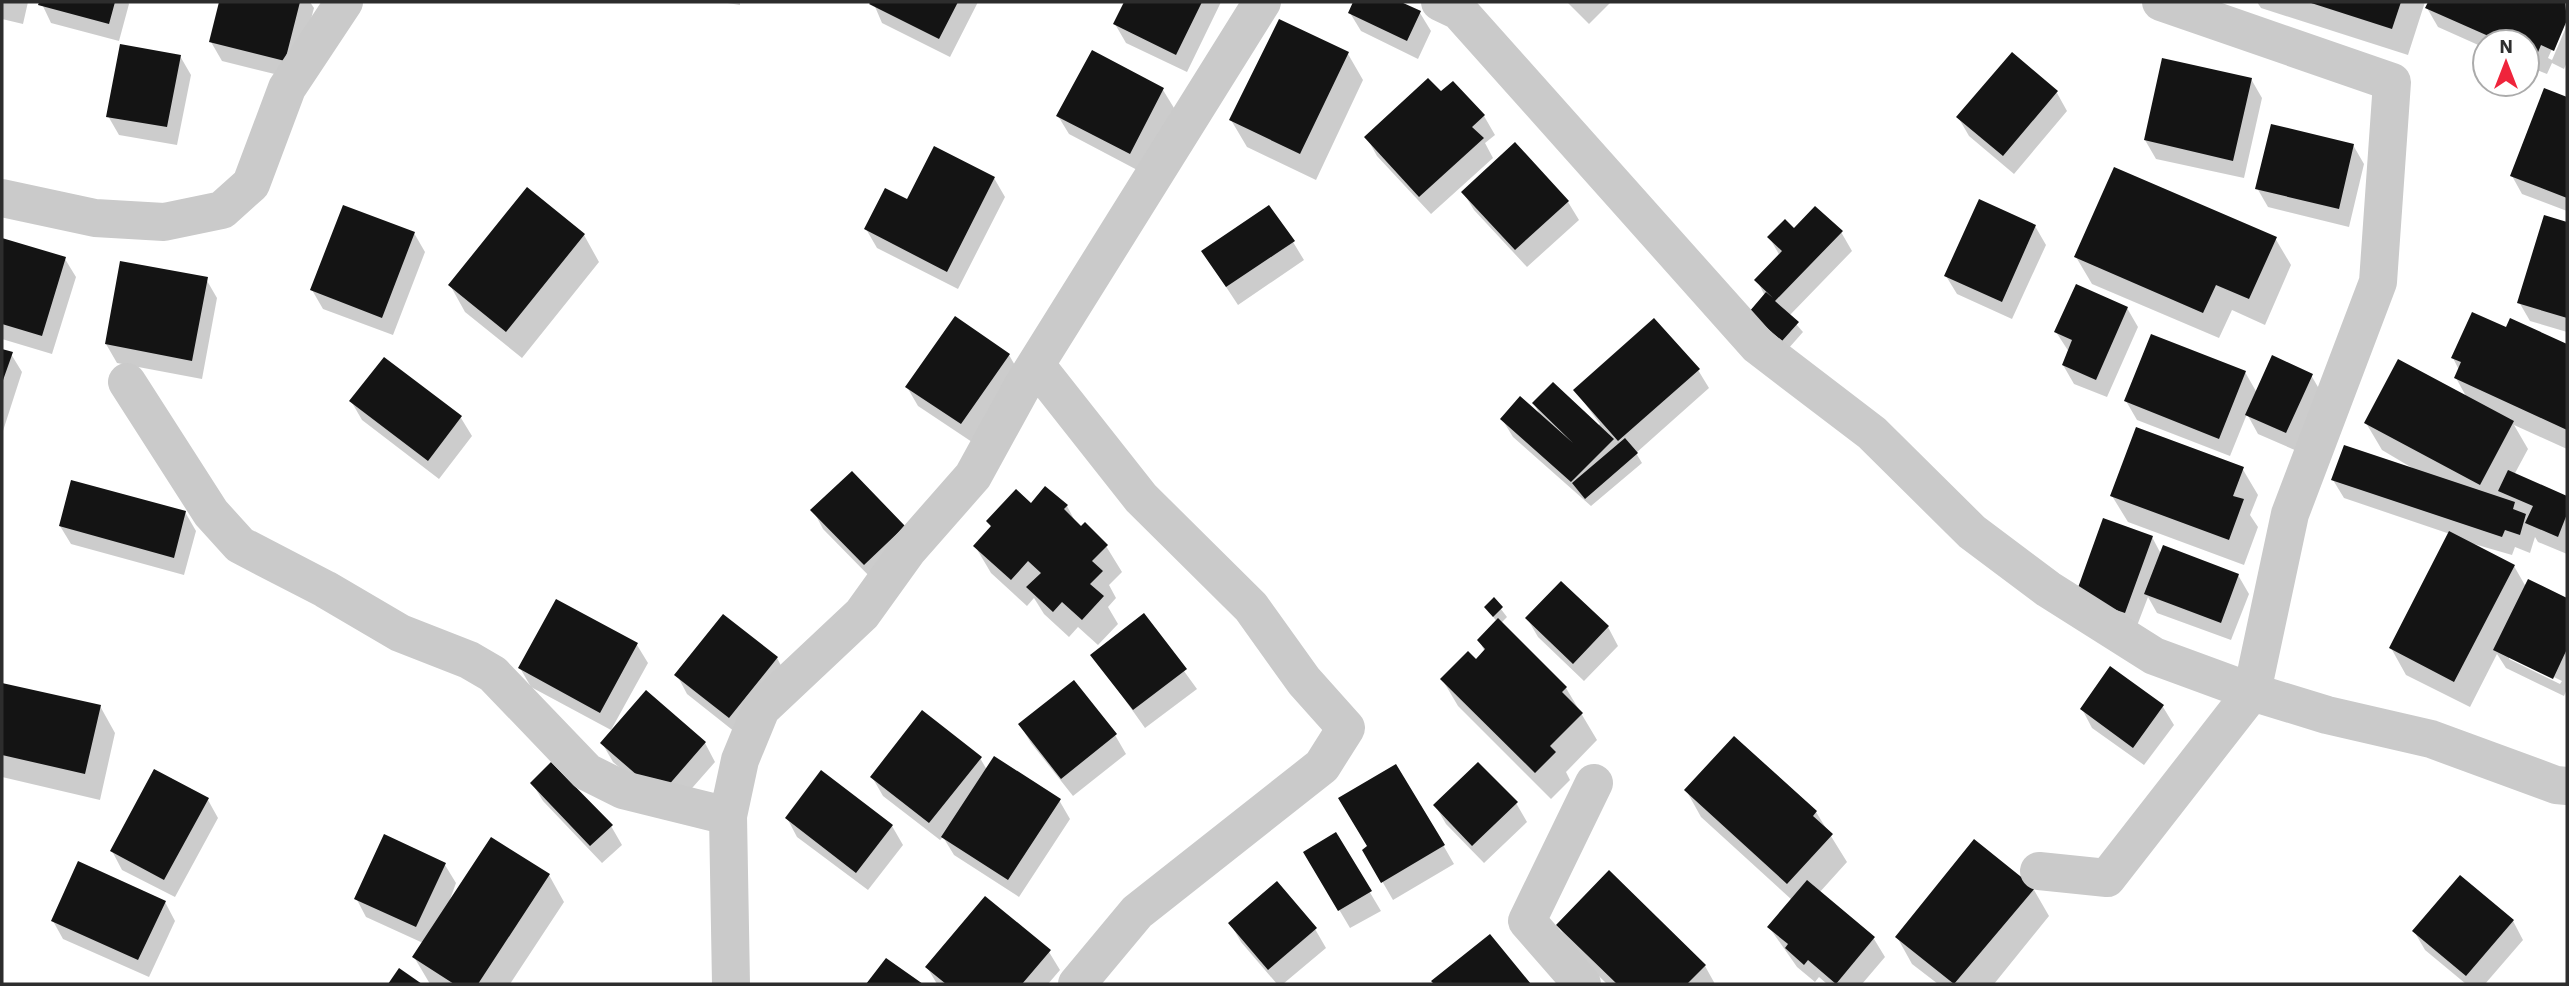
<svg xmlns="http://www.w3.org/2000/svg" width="2569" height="986" viewBox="0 0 2569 986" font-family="'IBM Plex Sans',sans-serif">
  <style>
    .shadow { fill: #0003; fill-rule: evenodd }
    .building { fill: #141414 }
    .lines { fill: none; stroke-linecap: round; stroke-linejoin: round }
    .minor { stroke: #cacaca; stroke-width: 38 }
  </style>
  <rect width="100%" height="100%" fill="#fff"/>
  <path class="shadow" d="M2 2H28L23 24 2 19Z
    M41 2H128L129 4 119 41 51 23Z
    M221 2H310L314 8 295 79 222 61 211 42Z
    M721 2H740V5Z
    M873 2H978L950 57 882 23Z
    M1126 2H1221L1187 72 1126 43 1115 24Z
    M1355 2H1397L1420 13 1431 31 1418 59 1361 31 1350 13Z
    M1567 2H1611L1589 24Z
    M2257 2H2425L2408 55 2261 8Z
    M2430 2H2567V16L2548 58 2552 60 2567 25V62L2564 69 2552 63 2547 74 2527 66V42H2485V48L2438 27 2427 8Z
    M1092 53 1163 90 1174 108 1141 172 1069 134 1058 116Z
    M1348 54 1363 80 1316 180 1247 147 1231 120Z
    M180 56 191 75 177 145 119 135 108 116Z
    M2251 79 2262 98 2244 178 2156 159 2145 140Z
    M1453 83 1484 116 1495 135 1485 143 1493 158 1431 214 1377 156 1367 138 1441 94Z
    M2545 91 2567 99V211L2522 194 2512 176Z
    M2057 93 2067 111 2014 174 1969 136 1958 117Z
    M1515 144 1568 202 1579 220 1527 267 1474 210 1463 192Z
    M2353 145 2364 164 2349 227 2268 207 2257 188Z
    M994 178 1005 197 958 289 877 248 866 229 908 202Z
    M2545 218 2567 224V332L2530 321 2519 302Z
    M2035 226 2046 245 2012 319 1957 294 1946 276Z
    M1794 231 1841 232 1852 251 1789 316 1803 332 1788 349 1756 321 1765 296 1757 280 1780 256 1769 237Z
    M414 233 425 252 393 335 323 309 312 290Z
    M584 235 599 262 522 358 465 312 450 285Z
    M2275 238 2291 265 2265 325 2232 310 2219 338 2092 284 2076 257Z
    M2 239 65 259 76 277 52 354 2 339Z
    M1293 242 1304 260 1238 305 1203 252Z
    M206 279 217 298 202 379 117 363 106 344Z
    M2127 308 2138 327 2107 397 2074 384 2063 365 2069 352 2056 332Z
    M2511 321 2567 346V449L2514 425 2528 449 2514 475 2567 498V554L2538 542 2535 537 2530 553 2515 547 2512 555 2467 542 2514 566 2526 587 2529 582 2567 600V689L2564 696 2506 668 2497 654 2470 707 2406 675 2391 648 2450 534 2344 498 2333 480 2419 472 2382 450 2366 423 2467 398 2456 378 2459 370 2453 358 2507 329ZM2509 655 2562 681 2560 684 2509 659Z
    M2 351 11 354 22 372 2 434Z
    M1009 355 1020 374 972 442 918 406 907 387Z
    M384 360 461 418 472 436 439 479 362 420 351 401Z
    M1698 370 1709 388 1636 453 1642 463 1591 506 1513 437 1502 419 1542 418 1534 404 1598 426 1600 424 1575 390Z
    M2245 372 2257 393 2311 375 2322 394 2297 451 2258 434 2247 414 2230 456 2137 420 2126 401Z
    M2242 468 2258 495 2250 515 2258 527 2244 565 2128 522 2112 496Z
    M1031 505 1067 506 1077 525 1106 546 1122 572 1109 585 1116 598 1108 607 1118 624 1098 645 1078 627 1069 637 1044 614 1034 598 1027 606 991 573 975 546 992 528 988 521Z
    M813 510 903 527 875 582 823 529Z
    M185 512 196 531 184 575 71 544 60 526Z
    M2152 537 2161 554 2238 575 2249 594 2231 640 2157 613 2148 597 2135 631 2088 614Z
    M1494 600 1507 617 1501 623 1566 688 1597 740 1566 772 1570 780 1551 799 1458 706 1442 679 1476 661 1485 652 1479 640 1497 622 1486 607Z
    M557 601 637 645 648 663 611 730 531 687 520 668Z
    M1144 616 1197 689 1145 728 1093 655Z
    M1527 618 1608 627 1618 646 1584 681 1538 637Z
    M777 658 787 677 740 736 687 694 677 675Z
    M2111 669 2163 707 2174 725 2144 765 2092 728 2082 709Z
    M2 684 100 706 115 733 100 800 2 777Z
    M1020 725 1115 735 1126 754 1073 796 1031 743Z
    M602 743H705L715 762 671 812 613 762Z
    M980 758 987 770 1059 800 1070 819 1019 897 954 855 943 837 940 840 883 796 872 777Z
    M532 783 611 826 622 845 602 863 543 801Z
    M1686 790 1816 812 1847 862 1819 893 1874 939 1885 957 1862 984H1827L1819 977 1815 982 1797 967 1769 927 1792 900 1701 817Z
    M208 800 218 818 175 897 122 870 112 851Z
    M1516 803 1527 822 1484 863 1446 824 1435 805Z
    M787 818 892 826 903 845 868 890 797 837Z
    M1335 834 1381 911 1350 928 1305 852Z
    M1443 845 1454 864 1393 900 1364 850 1369 847Z
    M445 865 456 883 448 905 549 875 564 902 510 984H430L414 957 423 943 366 917 356 898Z
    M2034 890 2049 916 1994 984H1938L1912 964 1897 937Z
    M165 902 175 921 149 977 63 939 53 921Z
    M2513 921 2523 940 2485 984H2466L2425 950 2414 931Z
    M1230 923 1315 929 1326 948 1283 984H1277L1241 942Z
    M1558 925 1705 966 1715 984H1607L1573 951Z
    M1049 952 1060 970 1048 984H937L927 967Z"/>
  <path class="building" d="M39 2H115L109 24 38 5Z
    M219 2H300L285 61 209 42Z
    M871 2H958L939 39 869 4Z
    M1124 2H1202L1176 55 1113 24Z
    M1353 2H1401L1421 11 1407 41 1348 13Z
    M2308 2H2401L2392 29Z
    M2428 2H2565L2567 20 2554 51 2541 45 2536 57 2527 53V42H2502L2425 8Z
    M1279 19 1349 52 1300 154 1229 120Z
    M120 44 181 55 167 127 106 117Z
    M1092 50 1164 88 1130 154 1056 116Z
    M2012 52 2058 91 2003 156 1956 117Z
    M2162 58 2252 78 2233 161 2144 140Z
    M1428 78 1441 91 1453 81 1485 115 1472 127 1484 138 1419 197 1364 137Z
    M2544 88 2567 97V198L2510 176Z
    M2271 124 2354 144 2339 209 2255 189Z
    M1515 142 1569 201 1515 250 1461 192Z
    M934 146 995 177 947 272 864 229 885 188 907 199Z
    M2114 167 2277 237 2249 299 2216 285 2203 313 2074 257Z
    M527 187 585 234 506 332 448 285Z
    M1979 199 2036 225 2002 302 1944 276Z
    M343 205 415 232 382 318 310 290Z
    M1269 205 1295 241 1226 287 1201 251Z
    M1815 206 1843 231 1775 301 1799 322 1782 341 1749 312 1766 292 1773 298 1754 280 1782 251 1767 237 1785 219 1794 228Z
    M2544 215 2567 222V318L2517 303Z
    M2 238 66 257 42 336 2 324Z
    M120 261 208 277 192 361 105 344Z
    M2076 284 2128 307 2096 380 2062 365 2072 340 2054 332Z
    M2472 312 2506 327 2510 318 2567 344V430L2454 378 2461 362 2451 358Z
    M955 316 1010 354 961 424 905 387Z
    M1654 318 1700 369 1618 441 1573 390Z
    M2151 334 2246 371 2219 439 2124 401Z
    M2 349 13 352 2 383Z
    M2272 355 2313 374 2286 433 2245 415Z
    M384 357 462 416 428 461 349 401Z
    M2398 359 2514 421 2480 485 2364 423Z
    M1553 382 1614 439 1571 482 1500 419 1520 396 1573 443 1532 403Z
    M2136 427 2244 467 2233 496 2244 499 2229 540 2110 496Z
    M1625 438 1638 453 1585 499 1572 483Z
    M2344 445 2515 502 2513 509 2526 514 2520 535 2505 530 2502 537 2331 480Z
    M2508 470 2567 496V514L2558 537 2525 523 2533 506 2498 491Z
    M852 471 905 526 864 565 810 510Z
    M71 480 186 511 174 558 59 526Z
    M1045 486 1068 505 1064 509 1081 526 1085 522 1108 545 1092 561 1103 571 1090 584 1104 596 1082 620 1062 602 1053 612 1026 587 1041 573 1028 561 1011 580 973 546 991 526 986 521 1016 489 1031 503Z
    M2103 518 2153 536 2125 613 2075 596Z
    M2449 531 2515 565 2454 682 2389 648Z
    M2163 545 2239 574 2221 623 2144 594Z
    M2528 579 2567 598V649L2553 679 2493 650Z
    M1561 581 1609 626 1573 664 1525 618Z
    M1494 597 1503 607 1493 617 1484 607Z
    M556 599 638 643 600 713 518 668Z
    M1144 613 1187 669 1133 710 1090 655Z
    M723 614 778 657 729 718 674 675Z
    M1498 618 1567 687 1562 692 1583 713 1550 746 1556 752 1535 773 1440 679 1468 651 1476 659 1485 649 1477 640Z
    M2110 666 2164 705 2133 748 2080 709Z
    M1074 680 1117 734 1061 779 1018 724Z
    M2 683 101 705 85 774 2 755Z
    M646 690 706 742 660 795 600 743Z
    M922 710 982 757 929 823 870 777Z
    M1734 736 1817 811 1813 816 1833 834 1787 884 1684 790Z
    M994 756 1061 799 1008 880 941 837Z
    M551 762 613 825 590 846 530 783Z
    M1478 762 1518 802 1472 846 1433 805Z
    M1396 764 1445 845 1381 883 1362 850 1367 846 1338 798Z
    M154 769 209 798 164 880 110 851Z
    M821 770 893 825 856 873 785 818Z
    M1336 832 1372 891 1338 911 1303 852Z
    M384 834 446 863 416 927 354 899Z
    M491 837 550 874 478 984H454L412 957Z
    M1974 839 2035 888 1954 984 1895 937Z
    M78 861 166 901 138 960 51 921Z
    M1609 870 1706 965 1687 984H1617L1556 925Z
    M2460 875 2514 920 2466 976 2412 931Z
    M1807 880 1875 937 1836 984 1808 960 1804 965 1785 948 1788 944 1767 927Z
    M1277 881 1317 928 1268 970 1228 923Z
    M985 896 1051 950 1022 984H946L925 967Z
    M1490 934 1531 984H1434L1431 981Z
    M886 958 923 984H866Z
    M399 968 422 984H388Z"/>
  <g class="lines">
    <path class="minor" d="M1440 2 1459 11 1758 346 1872 433 1972 532 2048 589 2154 656 2252 692 2327 715 2431 739 2556 785 2567 786
      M2 198 95 218 164 222 222 210 251 184 287 88 344 2
      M1036 365 1141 498 1251 607 1304 681 1346 728 1322 766 1137 912 1077 984
      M127 382 211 513 240 545 325 589 400 633 469 660 493 674 587 772 623 790 728 816
      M2039 871 2107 878 2252 692 2290 514 2378 282 2392 82 2161 2
      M731 984 728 816 740 760 761 709 862 614 908 550 973 476 1023 385 1262 2
      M1582 984 1527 921 1594 783"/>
  </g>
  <rect width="2569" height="986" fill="none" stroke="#2d2d2d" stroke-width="7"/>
  <g transform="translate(2506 63)"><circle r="33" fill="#ffffff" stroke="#ababab" stroke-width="2"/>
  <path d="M0-5L12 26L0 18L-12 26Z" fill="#ef243b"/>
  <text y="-10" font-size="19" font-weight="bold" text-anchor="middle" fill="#2d2d2d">N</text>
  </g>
</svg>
